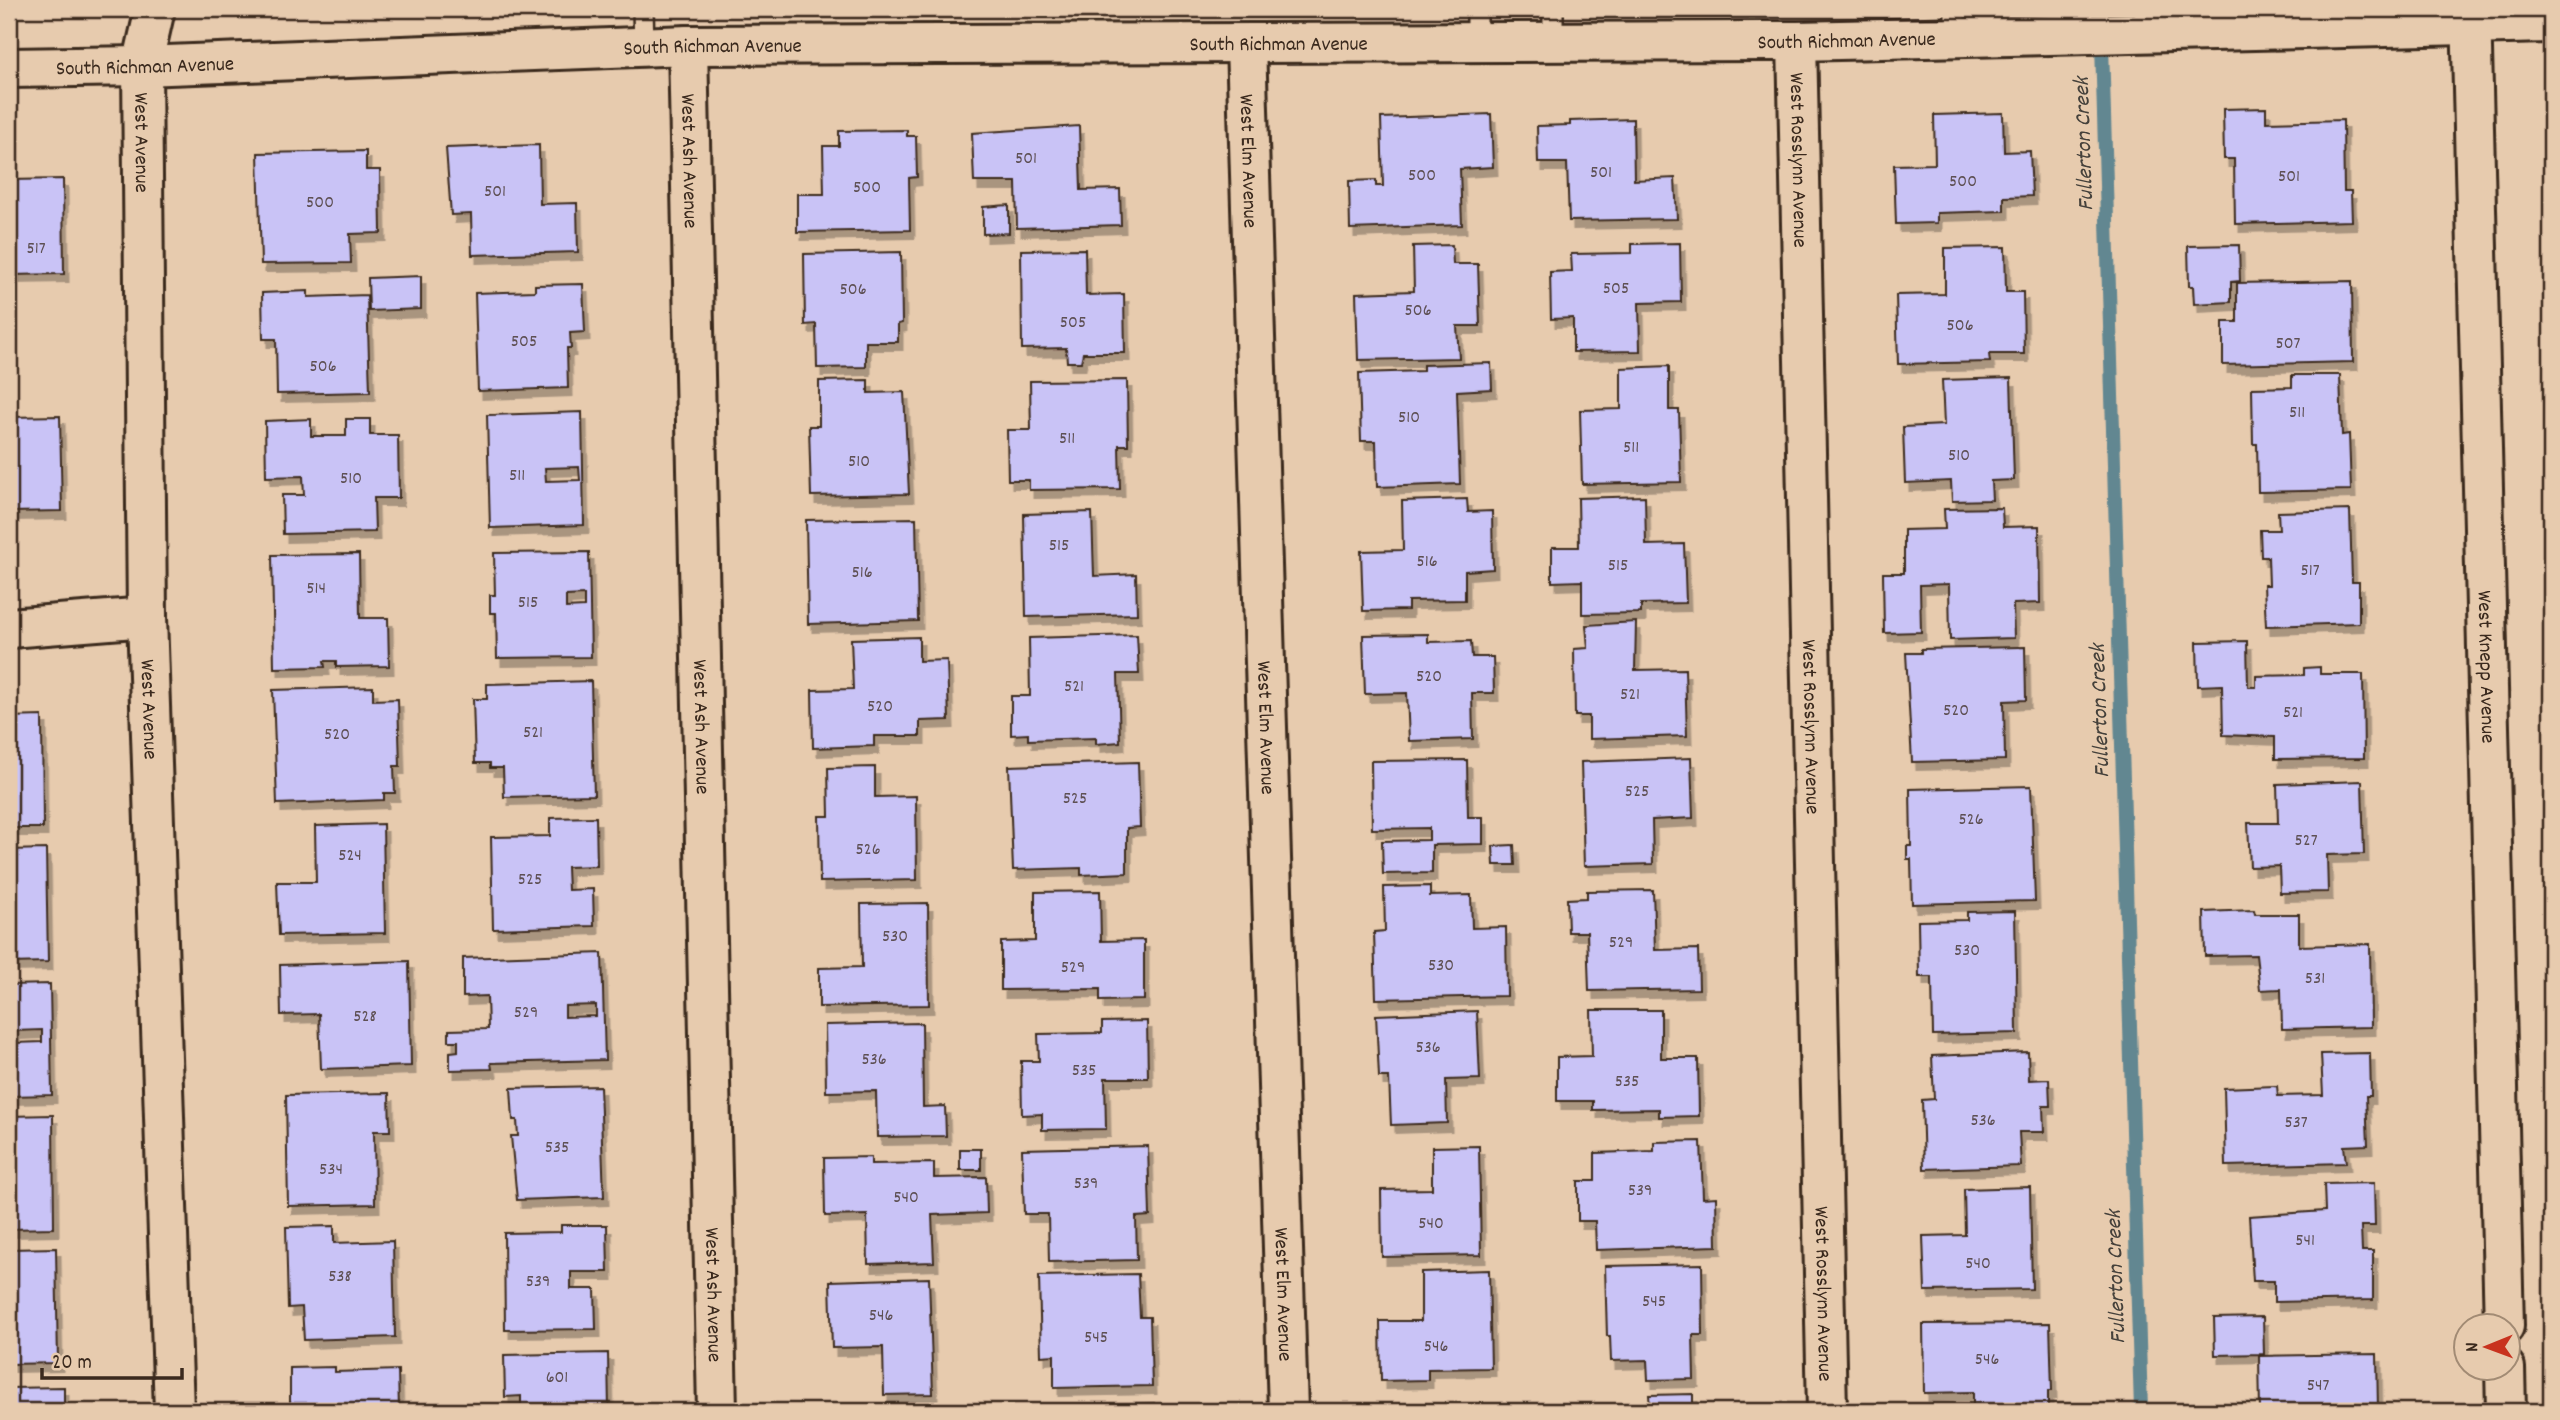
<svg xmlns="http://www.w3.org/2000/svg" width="2560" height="1420" viewBox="0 0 2560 1420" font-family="Dekko,sans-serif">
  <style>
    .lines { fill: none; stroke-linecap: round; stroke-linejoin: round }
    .stream { stroke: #628791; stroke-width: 14 }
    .building { fill: #c9c3f6; stroke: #3b2a1e; stroke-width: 2; fill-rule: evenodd; filter: url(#shadow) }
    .lane-casing { stroke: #3b2a1e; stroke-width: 24 }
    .street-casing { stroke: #3b2a1e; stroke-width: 44 }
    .secondary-casing { stroke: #3b2a1e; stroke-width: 44 }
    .lane { stroke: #e7cbae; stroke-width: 19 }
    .street { stroke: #e7cbae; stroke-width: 38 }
    .secondary { stroke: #e7cbae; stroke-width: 38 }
    .labels { text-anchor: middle; stroke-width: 6; stroke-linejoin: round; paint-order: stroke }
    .number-label { font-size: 18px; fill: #5e5054 }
    .street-label { font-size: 21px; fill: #3b2a1e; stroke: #e7cbae }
    .water-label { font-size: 23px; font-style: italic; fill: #45413b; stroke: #e7cbae }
  </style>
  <defs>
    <filter id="shadow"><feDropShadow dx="4.5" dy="8" stdDeviation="0" flood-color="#0004"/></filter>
  </defs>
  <rect width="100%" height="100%" fill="#e7cbae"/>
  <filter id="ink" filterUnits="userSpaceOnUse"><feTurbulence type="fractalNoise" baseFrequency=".0143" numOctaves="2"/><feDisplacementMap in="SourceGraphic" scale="14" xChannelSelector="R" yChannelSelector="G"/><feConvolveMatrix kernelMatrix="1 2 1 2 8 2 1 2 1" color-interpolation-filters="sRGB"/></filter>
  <g filter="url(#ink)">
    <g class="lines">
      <path class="stream" d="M2101 9 2141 1411"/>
    </g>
    <path class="building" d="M2266 108V122L2343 120 2344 191H2351L2352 221 2235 224 2234 159H2224L2223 109Z
      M2003 113 2004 152 2030 151 2032 196 2004 197V211L1937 213V223L1896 224 1894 165 1935 164 1934 115Z
      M1491 114 1493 167 1460 169 1462 225 1350 229 1349 181 1376 180V186H1383L1381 118Z
      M1633 119 1634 180 1675 178 1677 219 1569 221 1567 163H1538L1537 126 1570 125V121Z
      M1079 126 1081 190 1120 189 1121 225 1017 228 1016 182H974L972 133Z
      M907 130V136H916L917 177 909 178 910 230 797 232V194H824L823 146H839V131Z
      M539 145 540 204 577 203 578 252 472 255 471 214 451 215 446 148Z
      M366 151V170H380L381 233 350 234 351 263 261 264 258 153Z
      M63 179 64 274 9 275V180Z
      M1009 205V233L983 234V207Z
      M1680 243 1681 302 1639 303 1640 351 1573 352V318L1551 319 1550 272 1572 271 1571 254 1632 253V244Z
      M1452 245 1453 264H1478L1480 326H1457L1459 358 1358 360 1356 293 1414 291 1413 246Z
      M2239 245 2240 281 2231 282V302L2194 304 2193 286H2189L2188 246Z
      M2005 247 2006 292H2023L2024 354H1989L1990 362 1898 364 1896 295 1945 294V248Z
      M1085 249 1086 295 1124 294 1125 353H1083L1081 362H1067L1066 348 1022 349 1021 250Z
      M901 252 902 323 898 324V342H866V367L817 368 816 324 805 325 804 254Z
      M421 276V309L369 311 368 278Z
      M2352 281 2353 362 2223 365V322H2237V283Z
      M583 284 585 332 570 333 571 348H567L568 388 478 391 475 293 535 291V285Z
      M308 291V297L367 295 370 392 277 394 276 339H263L262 293Z
      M1491 363 1492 389 1457 391 1460 484 1377 487 1376 441H1361L1359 373 1423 371V365Z
      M1669 366V410H1679L1681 482 1582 484 1580 410 1621 409V368Z
      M2292 375H2340L2342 435 2349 434 2351 490 2258 492 2257 444H2253L2252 388 2292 387Z
      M2011 378 2014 480 1991 481 1992 500 1952 501 1951 481 1905 483 1903 427 1944 425 1942 380Z
      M868 380V393L904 392 909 494 811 496 809 426H819V381Z
      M1127 380 1128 445H1119L1120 489 1029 490V480H1008L1007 430H1031L1030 381Z
      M582 412 584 525 490 528 487 415ZM579 467 580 480 546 481 545 468Z
      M60 416 62 511 9 512V417Z
      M311 419V436H346V419H370V435H398L399 498H374L375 532 283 534 282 495H304L303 476 266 477 265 421Z
      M1645 496 1646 545 1684 544 1686 603 1641 604V613L1582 614V581L1552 582V547H1579L1578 498Z
      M1467 499 1468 512 1492 511 1493 569 1465 571V600L1408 601V610L1363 611 1361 551 1403 550 1402 501Z
      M2002 508 2003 527 2039 526 2040 603 2013 604 2014 638 1950 640 1949 584 1920 585 1921 632 1884 633 1883 573H1904V530L1945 529 1944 509Z
      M2350 510 2352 582H2359V623L2266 626 2264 585H2269L2268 557H2261L2260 530H2279L2278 512Z
      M1092 512 1094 576 1136 574 1137 614 1026 617 1024 514Z
      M916 518 918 621 808 624 806 520Z
      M589 552 591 657 497 658 496 613H490V595H495L494 553ZM584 595V607L566 608V596Z
      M359 554 360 618H388L389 666 336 667V661H324L325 667 274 668 272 555Z
      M1636 622 1635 670 1685 669 1687 736 1589 739V716H1575L1574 649 1588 648 1586 625Z
      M1428 634V642L1471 641 1472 657H1493L1494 693H1472L1473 739 1409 741 1407 693 1365 694 1363 635Z
      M1137 635 1139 674H1118L1120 742 1096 744V738L1028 740V734L1011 735V696H1030L1029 638Z
      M919 637V661L947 660 949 720 920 721V736H874V746L813 748 812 690 853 689 851 639Z
      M2247 641 2248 687H2256V676L2304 675V668L2320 667V674H2363L2364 758 2275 759V737L2223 735 2222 685 2198 686 2197 642Z
      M2025 647 2026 700 2004 701 2005 760 1912 762 1906 653H1921V649Z
      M591 681 594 795 504 797 503 768H490V763H475L473 699H487V684Z
      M373 687V700L398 699 400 766H394L395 793H384V800L277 804 273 690Z
      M42 716 43 828H9V717Z
      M1691 758 1693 818 1652 820 1653 864 1584 866 1581 762Z
      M1467 760 1468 817H1483V844L1432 845V873L1383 874 1382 841 1429 840V828L1372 829 1371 761Z
      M1138 762 1140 827 1127 828V873L1081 875V868L1013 870 1009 766Z
      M875 767V797L916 796 917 880 820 882 819 816H829L828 768Z
      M2362 781 2364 854 2327 855 2328 892 2280 893 2279 866 2250 867 2248 823H2278L2277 784Z
      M2031 786 2035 901 1912 904 1911 859H1907V846H1911L1910 789Z
      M596 817 597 866 567 867 568 890 593 889 594 926 493 929 491 837 550 836V818Z
      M383 824 385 933 279 935 277 882H316L315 826Z
      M1514 845 1515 865H1494L1493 846Z
      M46 849 48 962 9 963V850Z
      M1430 886V896L1471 895 1472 928 1506 927 1507 996 1376 999 1374 932 1385 931 1384 887Z
      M1653 890 1655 950 1698 949 1699 989 1589 991 1587 932H1568L1567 899 1587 898V891Z
      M1100 891 1101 941 1144 940V1000L1100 1001V989L1001 990V942L1035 941V892Z
      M928 903 929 1005 819 1007V968L862 967 861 904Z
      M2254 910 2255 914H2299V946L2370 944 2371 1027 2282 1029 2281 989 2260 990 2256 955 2205 956 2204 912Z
      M2015 911 2017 1033 1933 1035 1932 977H1919L1918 921 1967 920V912Z
      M602 953 605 1060 491 1063 492 1069 450 1070V1052L458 1051V1041H449V1030L488 1029 487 996 463 997V958ZM596 1005V1016L565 1017V1006Z
      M409 961 411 1066 321 1069 319 1014 281 1015 280 965Z
      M50 984 52 1095 9 1096V985ZM42 1030V1042L15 1043V1031Z
      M1591 1010H1661V1058H1698L1699 1116 1659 1117V1109L1593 1110V1101H1557V1057L1592 1056Z
      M1477 1011 1480 1079 1446 1080 1447 1123 1391 1125 1389 1077H1379L1376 1015Z
      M1147 1021 1148 1078H1105L1106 1129 1042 1130V1114L1022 1115 1021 1061H1039L1038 1034 1102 1033V1022Z
      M922 1023 923 1107 945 1106 946 1136 877 1137 876 1091 826 1092 825 1025Z
      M2028 1052 2029 1080 2049 1079 2050 1106H2043L2044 1132H2019L2021 1166 1924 1169 1922 1100 1934 1099 1932 1056Z
      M2370 1053 2371 1096H2366L2368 1145 2344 1146 2346 1163 2226 1166 2224 1088 2277 1086 2278 1096 2323 1095 2321 1054Z
      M600 1086 604 1197 517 1200 511 1136H518L517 1120H513L511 1088Z
      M389 1093 390 1131H374L375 1204 288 1206 286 1095Z
      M53 1115 54 1228 9 1229V1116Z
      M1701 1141 1703 1198 1716 1197 1717 1246 1596 1250 1595 1221H1578V1181H1595V1153L1654 1151V1142Z
      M1148 1146 1150 1216 1136 1217 1137 1260 1049 1262 1048 1214H1024L1022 1149Z
      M1479 1146 1481 1255 1382 1257 1381 1190 1432 1189V1147Z
      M960 1149H981V1170H960Z
      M871 1157V1164L934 1163V1178L986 1177 987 1213 932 1215 934 1262 868 1264 867 1215 825 1216 824 1158Z
      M2374 1183 2375 1226H2361L2362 1251H2373V1300L2274 1302V1281H2253L2249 1216 2325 1211 2324 1184Z
      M2030 1187 2032 1289 1925 1291 1923 1236 1965 1235 1964 1189Z
      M561 1225H607L608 1272H571V1289H595L596 1329 505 1330 504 1233 561 1232Z
      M334 1226V1243L393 1241 395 1337 304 1340 302 1307 288 1308 286 1227Z
      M56 1248 58 1363 9 1364V1249Z
      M1702 1264 1703 1335H1693L1694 1379 1648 1380 1647 1360 1611 1361 1610 1336H1607L1605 1266Z
      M1489 1270 1491 1368 1428 1369V1380L1381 1381 1380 1321H1421V1272Z
      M1138 1274 1140 1317H1150L1152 1386 1054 1388V1355L1041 1356 1039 1276Z
      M929 1278 933 1394 884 1395 883 1347 832 1348 830 1281Z
      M2263 1317 2264 1354 2215 1355 2214 1318Z
      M2050 1323 2052 1391H2048V1411H1973V1392L1924 1393 1923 1324Z
      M608 1353 609 1411H521V1396L505 1397 504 1355Z
      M2377 1354 2378 1411H2260L2259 1356Z
      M335 1367V1372L398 1370 399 1411H290V1368Z
      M64 1387V1411H9V1388Z
      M1693 1394V1411H1642V1408H1650L1649 1395Z
      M1154 1403V1411H1056V1406Z
      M929 1405V1411H835V1407Z
      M1493 1408V1411L1385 1410Z"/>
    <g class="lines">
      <g class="lane-casing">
        <path id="lane" d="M643 9 644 46
          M1553 9V43
          M1955 9V38
          M1477 43V9"/>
      </g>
      <g class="street-casing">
        <g id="street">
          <path id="s1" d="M155 9 142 66 147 617 174 1411"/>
          <path id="s2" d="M2471 9 2504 1326"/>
          <path id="s3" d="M1797 41 1827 1411"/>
          <path id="s4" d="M1246 44 1288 1411"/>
          <path id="s5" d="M688 45 717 1411"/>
          <path d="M9 628 147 617"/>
          <path d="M2505 1368 2506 1411"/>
        </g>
      </g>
      <g class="secondary-casing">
        <g id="secondary">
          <path id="s6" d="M9 68 142 66 688 45 1797 41 2551 23"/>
        </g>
      </g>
      <use href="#lane" class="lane"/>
      <use href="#street" class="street"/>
      <use href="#secondary" class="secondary"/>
    </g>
  </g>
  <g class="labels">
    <g class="number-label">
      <text x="1026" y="163">501</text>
      <text x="1601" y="177">501</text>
      <text x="1422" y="180">500</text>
      <text x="2289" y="181">501</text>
      <text x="1963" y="186">500</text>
      <text x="867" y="192">500</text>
      <text x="495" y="196">501</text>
      <text x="320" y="207">500</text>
      <text x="36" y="253">517</text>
      <text x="1616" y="293">505</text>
      <text x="853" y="294">506</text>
      <text x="1418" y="315">506</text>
      <text x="1073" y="327">505</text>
      <text x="1960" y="330">506</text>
      <text x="524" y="346">505</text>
      <text x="2288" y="348">507</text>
      <text x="323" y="371">506</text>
      <text x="2297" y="417">511</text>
      <text x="1409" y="422">510</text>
      <text x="1067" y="443">511</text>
      <text x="1631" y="452">511</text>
      <text x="1959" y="460">510</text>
      <text x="859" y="466">510</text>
      <text x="517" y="480">511</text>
      <text x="351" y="483">510</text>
      <text x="1059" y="550">515</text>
      <text x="1427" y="566">516</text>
      <text x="1618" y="570">515</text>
      <text x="2310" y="575">517</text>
      <text x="862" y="577">516</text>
      <text x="316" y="593">514</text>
      <text x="528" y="607">515</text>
      <text x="1429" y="681">520</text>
      <text x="1074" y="691">521</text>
      <text x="1630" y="699">521</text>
      <text x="880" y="711">520</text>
      <text x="1956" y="715">520</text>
      <text x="2293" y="717">521</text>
      <text x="533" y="737">521</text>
      <text x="337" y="739">520</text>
      <text x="1637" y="796">525</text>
      <text x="1075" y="803">525</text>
      <text x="1971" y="824">526</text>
      <text x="2306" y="845">527</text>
      <text x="868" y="854">526</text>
      <text x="350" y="860">524</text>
      <text x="530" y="884">525</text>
      <text x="895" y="941">530</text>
      <text x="1621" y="947">529</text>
      <text x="1967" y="955">530</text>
      <text x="1441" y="970">530</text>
      <text x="1073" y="972">529</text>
      <text x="2315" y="983">531</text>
      <text x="526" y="1017">529</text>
      <text x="365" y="1021">528</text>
      <text x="1428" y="1052">536</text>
      <text x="874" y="1064">536</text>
      <text x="1084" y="1075">535</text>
      <text x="1627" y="1086">535</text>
      <text x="1983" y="1125">536</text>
      <text x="2296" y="1127">537</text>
      <text x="557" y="1152">535</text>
      <text x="331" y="1174">534</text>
      <text x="1086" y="1188">539</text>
      <text x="1640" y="1195">539</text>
      <text x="906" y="1202">540</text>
      <text x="1431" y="1228">540</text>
      <text x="2305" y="1245">541</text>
      <text x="1978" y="1268">540</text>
      <text x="340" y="1281">538</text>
      <text x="538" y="1286">539</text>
      <text x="1654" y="1306">545</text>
      <text x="881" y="1320">546</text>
      <text x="1096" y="1342">545</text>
      <text x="1436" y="1351">546</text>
      <text x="1987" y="1364">546</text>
      <text x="557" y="1382">601</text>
      <text x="2318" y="1390">547</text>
    </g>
    <g class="street-label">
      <text dy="7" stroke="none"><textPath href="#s6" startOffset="1838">South Richman Avenue</textPath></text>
      <text dy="7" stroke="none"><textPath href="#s6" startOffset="1270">South Richman Avenue</textPath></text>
      <text dy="7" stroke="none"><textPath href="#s6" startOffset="704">South Richman Avenue</textPath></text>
      <text dy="7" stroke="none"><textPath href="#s6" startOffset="136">South Richman Avenue</textPath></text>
      <text dy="7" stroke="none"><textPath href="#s1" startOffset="135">West Avenue</textPath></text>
      <text dy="7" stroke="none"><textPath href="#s3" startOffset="119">West Rosslynn Avenue</textPath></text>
      <text dy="7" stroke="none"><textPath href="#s5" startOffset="116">West Ash Avenue</textPath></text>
      <text dy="7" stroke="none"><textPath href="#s4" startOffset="117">West Elm Avenue</textPath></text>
      <text dy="7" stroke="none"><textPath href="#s2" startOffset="658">West Knepp Avenue</textPath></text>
      <text dy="7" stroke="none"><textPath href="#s1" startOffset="702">West Avenue</textPath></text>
      <text dy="7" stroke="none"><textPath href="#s3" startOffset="686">West Rosslynn Avenue</textPath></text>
      <text dy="7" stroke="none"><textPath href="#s5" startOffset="682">West Ash Avenue</textPath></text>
      <text dy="7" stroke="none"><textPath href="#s4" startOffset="684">West Elm Avenue</textPath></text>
      <text dy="7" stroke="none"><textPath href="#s3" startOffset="1253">West Rosslynn Avenue</textPath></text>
      <text dy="7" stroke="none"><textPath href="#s4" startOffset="1251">West Elm Avenue</textPath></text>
      <text dy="7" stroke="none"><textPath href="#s5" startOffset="1250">West Ash Avenue</textPath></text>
    </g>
    <g class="water-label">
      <text transform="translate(2082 144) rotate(-92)" y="8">Fullerton Creek</text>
      <text transform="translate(2098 711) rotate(-92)" y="8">Fullerton Creek</text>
      <text transform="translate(2114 1277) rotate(-92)" y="8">Fullerton Creek</text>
    </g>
  </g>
  <rect width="2560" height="1420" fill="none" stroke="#e7cbae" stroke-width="35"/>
  <rect x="18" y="18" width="2525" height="1385" fill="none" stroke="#3b2a1e" stroke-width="2.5" filter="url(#ink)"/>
  <g transform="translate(2487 1347) rotate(269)"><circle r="33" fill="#e7cbae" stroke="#a28b74" stroke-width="2"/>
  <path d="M0-5L12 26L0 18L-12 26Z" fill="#c8321e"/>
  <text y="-10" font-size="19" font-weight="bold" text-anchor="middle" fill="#3b2a1e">N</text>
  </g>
  <path d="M42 1368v10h140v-10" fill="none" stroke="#3b2a1e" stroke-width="3.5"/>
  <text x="52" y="1368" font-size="21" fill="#3b2a1e" stroke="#e7cbae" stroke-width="5" paint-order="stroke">20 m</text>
</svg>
